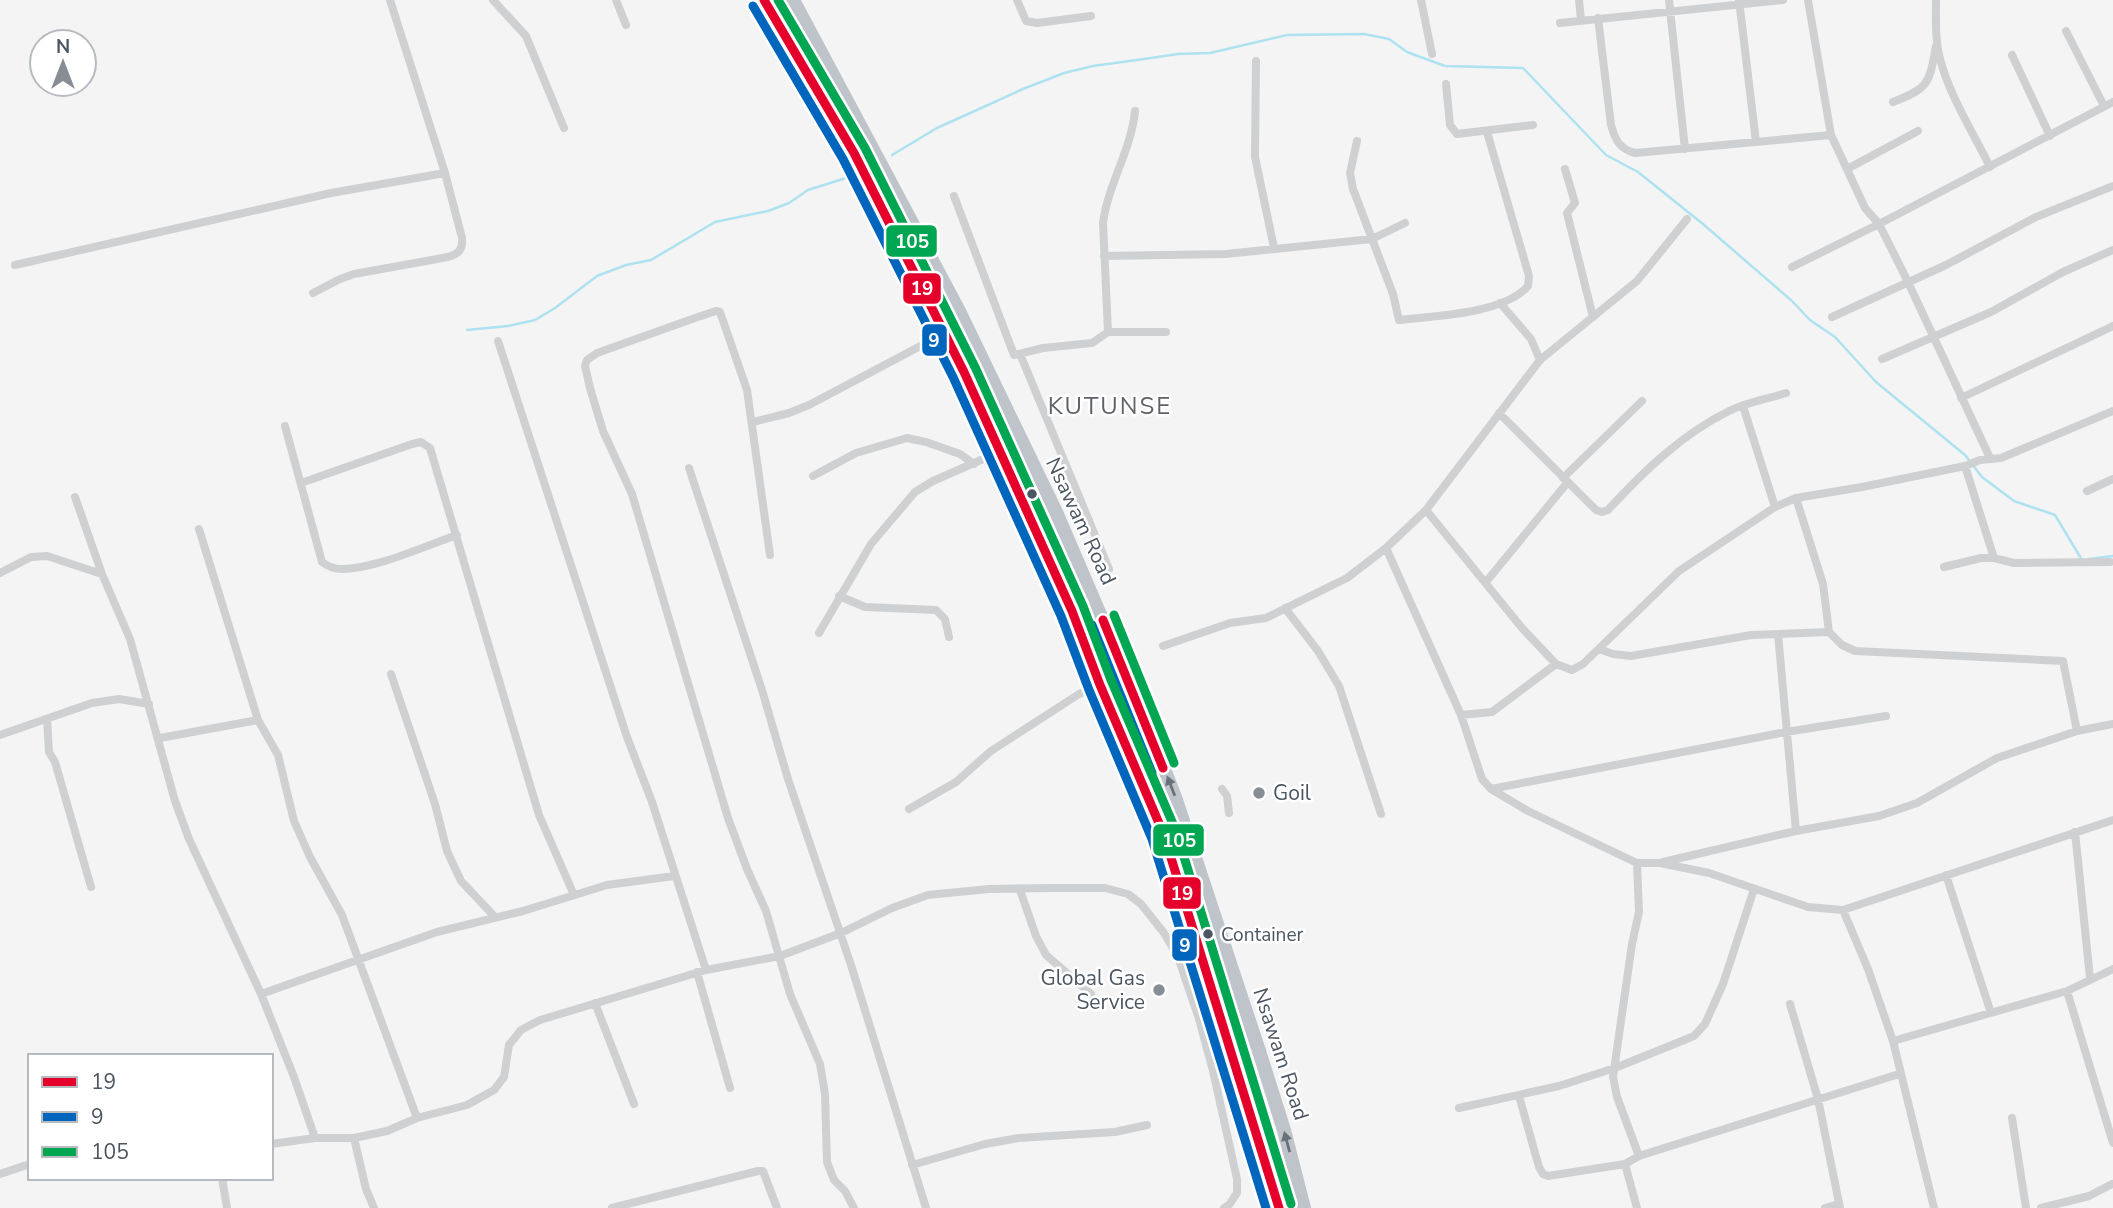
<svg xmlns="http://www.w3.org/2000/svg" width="2113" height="1208" viewBox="0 0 2113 1208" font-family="'Nunito Sans',sans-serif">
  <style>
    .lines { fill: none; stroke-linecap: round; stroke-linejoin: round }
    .stream { stroke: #aee2f0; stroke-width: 2.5 }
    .street { stroke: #ced0d2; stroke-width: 8 }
    .highway { stroke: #bec4c9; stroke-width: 14 }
    .bus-1-casing { stroke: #fff; stroke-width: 14 }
    .bus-2-casing { stroke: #fff; stroke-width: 14 }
    .bus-3-casing { stroke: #fff; stroke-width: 14 }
    .bus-1 { stroke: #e4002b; stroke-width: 9 }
    .bus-2 { stroke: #0065bd; stroke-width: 9 }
    .bus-3 { stroke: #00a651; stroke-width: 9 }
    .oneway { fill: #67727b }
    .bus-dot { fill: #4a5661; stroke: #fff; stroke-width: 2.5 }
    .poi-dot { fill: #868d94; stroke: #fff; stroke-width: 2.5 }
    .labels { text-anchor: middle; stroke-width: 5; stroke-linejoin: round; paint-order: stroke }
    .bus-label { font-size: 19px; fill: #4a5661; stroke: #fff; text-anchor: start }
    .street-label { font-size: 21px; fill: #4a5661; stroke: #fff }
    .poi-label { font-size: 21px; fill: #4a5661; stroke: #fff; text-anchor: start }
    .quarter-label { font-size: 24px; letter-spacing: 2px; fill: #5f6368; stroke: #fff }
    .line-badge { stroke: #fff; stroke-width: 2.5 }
    .badge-label { font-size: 19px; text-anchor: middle; font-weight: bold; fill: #fff }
  </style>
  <rect width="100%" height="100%" fill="#f4f4f4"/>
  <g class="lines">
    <path class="stream" d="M892 155 937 128 1023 89 1064 73 1093 66 1144 59 1178 54 1210 53 1287 35 1364 34 1389 39 1407 52 1445 66 1523 68 1606 155 1638 172 1703 224 1792 301 1810 320 1835 337 1876 382 1965 455 1982 477 2014 501 2055 515 2082 560
      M467 330 508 326 535 320 555 308 597 276 626 265 651 260 715 222 768 211 789 203 808 190 846 178
      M2089 559 2113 556"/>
    <path class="street" d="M493 0 526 36 564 128
      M616 0 626 25
      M1017 0 1026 21 1037 23 1091 16
      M1421 0 1432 54
      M1579 0 1581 20
      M1669 0 1685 149
      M1739 0 1756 142
      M1808 0 1831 135 1865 208 1879 224 1908 282 1990 458
      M1936 0C1936 20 1935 40 1940 59 1950 97 1973 132 1990 167
      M1598 18 1611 125C1615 139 1619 149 1635 153L1831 135
      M1560 23 1783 0
      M2066 31 2104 106
      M2012 55 2050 136
      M1256 61 1255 157 1274 248
      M1446 84 1450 125 1457 134 1533 125
      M1893 102C1930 88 1929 83 1936 46
      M1357 141 1350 173 1353 189 1393 294 1399 320C1433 316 1504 314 1528 286L1529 276 1487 132
      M1565 169 1575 203 1567 213 1593 317
      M1847 169 1918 131
      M954 196 1014 355 1043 348 1092 343 1108 332 1103 223C1108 184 1131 151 1135 111
      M1104 256 1226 254 1372 239 1405 223
      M15 265 331 193 445 173
      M1792 267 1879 224 2113 102
      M313 293 340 279 354 274 448 257C459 254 463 249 462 238L445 173 390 0
      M1500 303 1531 339 1540 360
      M1832 317 1946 265 2036 217 2113 186
      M1108 332H1166
      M498 341 627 737 652 802 706 970
      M1020 354 1109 569
      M1882 359 1991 312 2063 272 2113 250
      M1961 398 2113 326
      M1743 406 1775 507
      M1499 413 1596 510 1602 512 1608 510C1643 472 1682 434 1729 411 1747 402 1768 399 1786 393
      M753 422 789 413 809 405 945 333
      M285 426 322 562C327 566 334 569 342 569 375 569 425 546 457 535
      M1965 466 1994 558
      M689 468 762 690 788 779 851 965 926 1208
      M813 476 856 453 907 438 926 442 960 454 974 464
      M1563 478 1642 401
      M301 483 412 444 421 442 430 448 539 815 574 895
      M2087 491 2113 479
      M75 497 102 574
      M1796 498 1823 584 1829 632 1842 645 1855 651 2063 661 2077 731
      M1426 510 1522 628 1556 664 1572 670 1583 664 1679 571 1775 507 1796 498 1862 487 1965 466 1980 460 2001 458 2113 411
      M199 529 258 720 278 755 294 821 310 857 342 915 417 1118
      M1386 548 1461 715 1482 779 1491 789 1528 811 1637 863H1660L1709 873 1808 907 1843 910 2113 820
      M770 555 747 390 720 312 716 311 695 318 597 353 587 360 585 366 590 388 603 431 632 494 728 818 747 869 766 911 790 994 820 1064 825 1094 827 1162 834 1180 845 1191 854 1208
      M1944 567 1981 558H1994L2014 563 2110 562
      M0 573 31 557 47 556 102 574 130 639 175 801 189 839 261 994 294 1077 315 1138
      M1486 582 1567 483
      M839 596 865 607 936 610 945 619 949 637
      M1285 608 1318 651 1339 686 1381 814
      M819 633 871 544 915 492 933 481 999 452
      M1778 634 1796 831
      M1163 646 1230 623 1266 618 1347 578 1386 548 1426 510 1540 360 1637 281 1687 219
      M1599 649 1613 654 1631 656 1751 635 1829 632
      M391 674 435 804 447 851 461 881 495 917
      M1461 715 1492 712 1556 664
      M47 719 49 752 55 762 91 887
      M0 735 92 703 119 699 149 704
      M160 738 258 720
      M1222 789 1227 796 1229 813
      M1491 789 1786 732 1886 716
      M909 809 956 782 991 751 1079 694 1100 685
      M2075 832 2090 978
      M1663 862 1796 831 1879 816 1917 803 1997 758 2077 731 2113 724
      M1637 863 1639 912 1632 944 1613 1077 1617 1097 1639 1156
      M1946 875 1991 1013
      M1020 890 1036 936 1046 955 1091 994
      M1843 910 1868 969 1893 1041 1934 1208
      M1178 957 1201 949
      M697 972 730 1088
      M2067 991 2113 1143
      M261 994 437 932 523 911 607 885 674 876
      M595 1003 634 1104
      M1790 1004 1818 1099 1840 1208
      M1893 1041 2067 991 2113 969
      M1519 1096 1539 1167 1543 1174 1548 1176 1625 1164 1639 1156 1899 1074
      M1459 1108 1559 1086 1615 1068 1694 1036 1705 1024 1723 984 1754 889
      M2012 1118 2026 1208
      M354 1138 366 1189 374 1208
      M271 1144 315 1138H354L387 1131 417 1118 467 1105 494 1090 504 1077 509 1045 521 1030 540 1020 706 970 780 956 841 933 892 908 928 895 989 889 1051 888H1105L1128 894 1141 904 1164 933 1178 957 1199 1019 1213 1071 1237 1179V1193L1229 1205 1224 1208
      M1625 1164 1637 1208
      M912 1165 985 1144 1019 1138 1115 1132 1147 1125
      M0 1174 30 1164
      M222 1178 227 1208
      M612 1208 758 1171H763L777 1208
      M1825 1208 1839 1204
      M2041 1208 2089 1196 2112 1184"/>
    <path class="highway" d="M764 0 854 153 964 372 1072 611 1100 685 1164 835 1279 1208
      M793 0 959 311 1056 512 1141 710 1175 797 1259 1051 1284 1130 1304 1208"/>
    <g class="bus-1-casing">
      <path id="bus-1" d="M764 0 854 153 964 372 1072 611 1100 685 1164 835 1279 1208
        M1103 620 1163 768"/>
    </g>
    <g class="bus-2-casing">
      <path id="bus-2" d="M753 6 843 159 953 377 1061 616 1089 690 1152 839 1266 1208
        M1092 625 1152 773"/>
    </g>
    <g class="bus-3-casing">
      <path id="bus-3" d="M778 0 865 148 975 367 1083 606 1111 680 1176 831 1291 1204
        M1114 615 1174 763"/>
    </g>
    <use href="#bus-1" class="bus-1"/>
    <use href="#bus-2" class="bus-2"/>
    <use href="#bus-3" class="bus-3"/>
  </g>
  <defs><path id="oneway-solid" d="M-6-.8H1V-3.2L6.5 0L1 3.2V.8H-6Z" transform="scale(1.75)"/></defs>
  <g class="oneway">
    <use href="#oneway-solid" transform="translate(1171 786) rotate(-111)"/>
    <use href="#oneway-solid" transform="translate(1287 1142) rotate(-105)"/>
  </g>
  <g class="bus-dot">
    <circle cx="1032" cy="494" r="6"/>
    <circle cx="1208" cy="934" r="6"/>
  </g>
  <g class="poi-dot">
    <circle cx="1259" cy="793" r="7"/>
    <circle cx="1159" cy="990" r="7"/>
  </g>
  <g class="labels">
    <g class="bus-label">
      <text x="1221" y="941">Container</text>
    </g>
    <g class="street-label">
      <text transform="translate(1081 521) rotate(65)" y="7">Nsawam Road</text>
      <text transform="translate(1281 1054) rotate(72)" y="7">Nsawam Road</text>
    </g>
    <g class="poi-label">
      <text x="1273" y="800">Goil</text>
      <text x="1145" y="985" text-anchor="end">Global Gas<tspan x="1145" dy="24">Service</tspan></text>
    </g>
    <g class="quarter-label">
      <text x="1110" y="414">KUTUNSE</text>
    </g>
  </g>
  <g class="line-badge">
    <rect x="885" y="224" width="53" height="34" rx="7" fill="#00a651"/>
    <rect x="902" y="272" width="40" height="33" rx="7" fill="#e4002b"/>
    <rect x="921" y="323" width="27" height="34" rx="7" fill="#0065bd"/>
    <rect x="1152" y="823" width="53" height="34" rx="7" fill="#00a651"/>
    <rect x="1162" y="876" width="40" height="34" rx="7" fill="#e4002b"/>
    <rect x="1171" y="928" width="27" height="34" rx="7" fill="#0065bd"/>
  </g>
  <g class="badge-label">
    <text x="912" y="248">105</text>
    <text x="922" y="295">19</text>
    <text x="934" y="347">9</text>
    <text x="1179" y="847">105</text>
    <text x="1182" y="900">19</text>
    <text x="1185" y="952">9</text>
  </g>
  <rect x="28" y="1054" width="245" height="126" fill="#ffffff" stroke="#b7bbc0" stroke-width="2"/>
  <rect x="42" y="1077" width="35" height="10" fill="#e4002b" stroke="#b7bbc0" stroke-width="2"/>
  <text x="91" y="1089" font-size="21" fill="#4a5661">19</text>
  <rect x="42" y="1112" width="35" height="10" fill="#0065bd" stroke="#b7bbc0" stroke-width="2"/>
  <text x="91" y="1124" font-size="21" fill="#4a5661">9</text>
  <rect x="42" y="1147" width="35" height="10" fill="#00a651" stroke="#b7bbc0" stroke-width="2"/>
  <text x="91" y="1159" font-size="21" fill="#4a5661">105</text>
  <g transform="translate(63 63)"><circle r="33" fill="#ffffff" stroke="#b7bbc0" stroke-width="2"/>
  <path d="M0-5L12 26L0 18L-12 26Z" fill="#868d94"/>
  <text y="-10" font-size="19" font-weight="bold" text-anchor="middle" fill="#4a5661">N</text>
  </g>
</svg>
